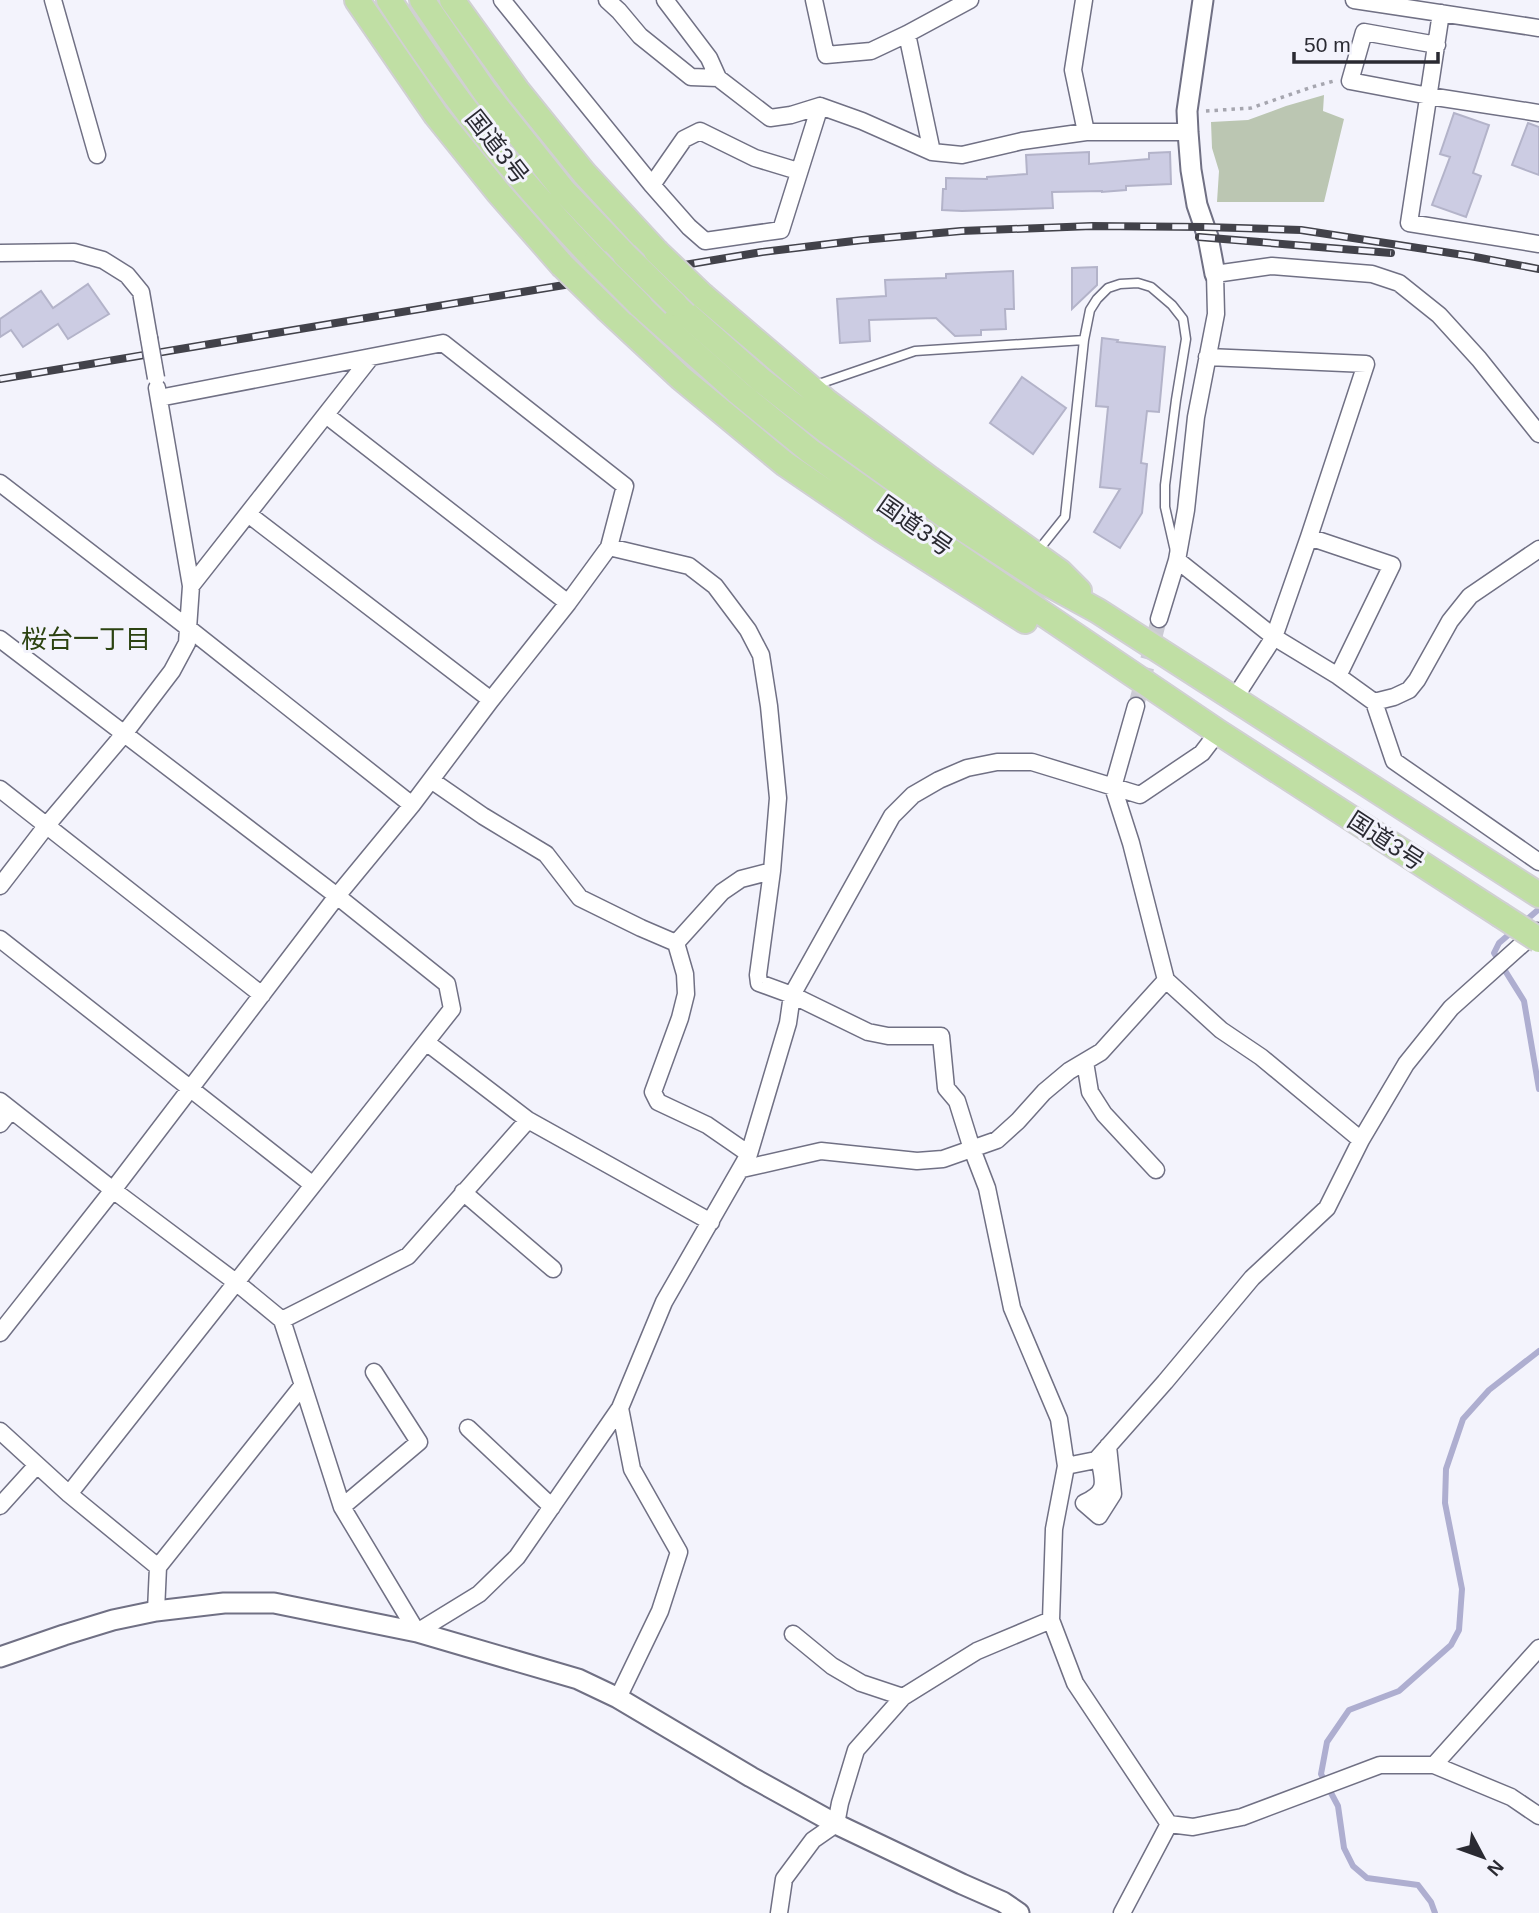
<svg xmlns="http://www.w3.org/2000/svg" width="1539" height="1913" viewBox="0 0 1539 1913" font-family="Arial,'Noto Sans JP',sans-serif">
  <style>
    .green { fill: #bbc6b2 }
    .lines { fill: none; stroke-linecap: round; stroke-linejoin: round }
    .stream { stroke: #aeaed0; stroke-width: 6 }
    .building { fill: #cccce3; stroke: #b3b3c9; stroke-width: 2 }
    .minor-tunnel { stroke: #cbcbd4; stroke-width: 16; stroke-dasharray: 16 8; stroke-linecap: butt }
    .service-casing { stroke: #707084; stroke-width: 11 }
    .minor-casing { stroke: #707084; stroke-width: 19 }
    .tertiary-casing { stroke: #707084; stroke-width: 23 }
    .trunk-casing { stroke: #d0d0d2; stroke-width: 28 }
    .path { stroke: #a6a6af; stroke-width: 3.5; stroke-dasharray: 3.5 5; stroke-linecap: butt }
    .service { stroke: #fff; stroke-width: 8 }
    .minor { stroke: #fff; stroke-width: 16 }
    .tertiary { stroke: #fff; stroke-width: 19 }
    .trunk { stroke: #c0dfa4; stroke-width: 24 }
    .rail-casing { stroke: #42424a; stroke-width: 8 }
    .rail { stroke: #f3f3fc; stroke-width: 5; stroke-dasharray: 16; stroke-linecap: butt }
    .minor-bridge-casing { stroke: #707084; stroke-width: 19; stroke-linecap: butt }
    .trunk-bridge-casing { stroke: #d0d0d2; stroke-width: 28; stroke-linecap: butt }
    .minor-bridge { stroke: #fff; stroke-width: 16 }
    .trunk-bridge { stroke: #c0dfa4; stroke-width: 24 }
    .labels { text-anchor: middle; stroke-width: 6; stroke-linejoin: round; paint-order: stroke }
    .street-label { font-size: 24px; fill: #2a2a32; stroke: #f3f3fc }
    .neighbourhood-label { font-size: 26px; fill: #2c4311; stroke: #f3f3fc }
  </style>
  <rect width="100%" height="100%" fill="#f3f3fc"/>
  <path class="green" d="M1324 95 1323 111 1344 119 1324 202H1217L1219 171 1212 148 1211 122 1248 120 1286 106Z"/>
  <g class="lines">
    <path class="stream" d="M1524 922 1539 909
      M1513 931 1499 943 1494 953 1524 1001 1539 1089
      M1435 1913 1431 1902 1418 1885 1367 1878 1353 1866 1344 1848 1338 1806 1321 1774 1327 1742 1349 1710 1399 1691 1451 1645 1459 1630 1462 1589 1445 1503 1446 1469 1463 1419 1489 1390 1539 1351"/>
  </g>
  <path class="building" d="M1454 113 1489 125 1473 173 1481 176 1466 217 1432 205 1450 157 1440 154Z
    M1528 123 1539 127V175L1512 165Z
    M1089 152V164L1149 159V153L1170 152 1171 184 1126 186V190L1102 192V191L1052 192 1053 208 962 211 942 210 943 189H946V178L987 179V177L1027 174 1026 155Z
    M1097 267V285L1072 309V268Z
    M1013 271 1014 309H1005L1006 329 981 330V335L955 336 936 318 869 320 870 341 840 343 837 299 886 296 885 280 946 278V274Z
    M88 284 109 314 68 339 58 324 23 347 11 330 0 337V319L41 291 53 308Z
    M1102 338 1118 340 1117 342 1165 347 1159 412 1147 411 1141 463 1147 464 1142 513 1120 548 1094 532 1120 489 1100 487 1108 407 1096 406Z
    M1022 377 1066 408 1033 454 990 423Z"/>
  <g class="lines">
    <path class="minor-tunnel" d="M1136 706 1159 619"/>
    <g class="service-casing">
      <path id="service" d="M813 386 915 351 1084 340
        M1037 552 1065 517 1084 340 1090 310 1097 299 1108 288 1120 284 1138 283 1151 287 1172 305 1183 319 1186 339 1176 400 1165 485V507L1175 551"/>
    </g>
    <g class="minor-casing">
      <path id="minor" d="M53 0 97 155
        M502 0 652 185 689 227 705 241 781 230 820 106
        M607 0 619 11 640 36 691 77 718 78 770 118 791 115 820 106 862 121 932 152 962 155 1022 141 1086 132H1188
        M665 0 709 58 718 78
        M814 0 826 55 871 51 907 34 970 0
        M1084 0 1073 70 1086 132
        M1354 0 1539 28
        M1441 13 1409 223 1539 244
        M907 34 932 152
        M1437 45 1364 32 1350 81 1429 96 1539 113
        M652 185 684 139 700 131 755 158 798 171
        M0 253 74 252 103 260 127 275 141 292 149 338
        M1207 357 1366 364 1309 537 1274 637 1234 699
        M326 415 568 603
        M0 483 187 627 412 805
        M248 514 491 700
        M1309 537 1392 565 1338 676
        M609 547 689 566 715 586 748 630 761 655 769 706 778 798 772 871 758 975 759 983 792 995 868 1032 888 1036H941L946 1088 957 1101 972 1149 987 1188 1012 1308 1059 1419 1066 1466 1054 1529 1051 1620 1075 1683 1169 1824 1193 1827 1242 1817 1380 1765H1434L1511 1797 1539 1816
        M1177 560 1274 637 1338 676 1374 702 1394 761 1539 862
        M191 586 371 357
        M1159 619 1177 560 1186 510 1196 417 1216 314 1215 274 1272 266 1372 274 1399 283 1439 315 1479 359 1539 434
        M0 639 337 896 447 984 452 1009 69 1494
        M1374 702 1394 697 1409 690 1417 680 1450 621 1470 596 1539 549
        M1136 706 1113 787 1131 843 1166 980 1221 1030 1261 1057 1361 1140
        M431 780 483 816 546 854 580 898 641 928 676 943 722 892 741 879 772 871
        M0 789 262 995
        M0 886 47 825 124 734 172 671 187 643 191 586 157 388
        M0 939 313 1185
        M676 943 685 974 686 994 680 1018 653 1092 658 1102 707 1125 749 1154
        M426 1042 528 1120 711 1222
        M1085 1062 1090 1092 1104 1114 1156 1170
        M0 1101 113 1190 237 1283 282 1320 342 1507 417 1632 479 1594 517 1557 620 1408 664 1302 749 1154 788 1023 792 995 892 816 913 795 939 780 967 768 997 762H1032L1140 795 1202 753 1218 732
        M0 1124 11 1110
        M742 1169 821 1151 917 1161 943 1159 997 1140 1018 1121 1044 1092 1069 1071 1101 1052 1166 980
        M463 1192 553 1269
        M282 1320 408 1256 528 1120
        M0 1333 113 1190 337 896 412 805 491 700 568 603 609 547 625 486 443 343 159 398
        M468 1428 552 1507
        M0 1431 69 1494 158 1567 156 1611
        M1099 1457C1103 1481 1110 1491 1084 1503L1099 1516 1113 1494 1108 1446
        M1066 1466 1096 1460 1165 1382 1252 1278 1327 1208 1361 1140 1406 1064 1451 1008 1537 931
        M0 1506 37 1465
        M342 1507 419 1442 374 1372
        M158 1567 303 1385
        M793 1634 832 1666 861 1683 903 1697
        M618 1698 660 1611 679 1552 632 1469 620 1408
        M1434 1765 1539 1648
        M779 1913 784 1879 813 1840 836 1824 840 1803 856 1750 903 1697 977 1651 1051 1620
        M1122 1913 1169 1824"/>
    </g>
    <g class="tertiary-casing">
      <path id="tertiary" d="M1203 0 1187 111 1188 132 1191 170 1197 205 1208 237 1215 274
        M0 1657 64 1635 113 1620 156 1611 224 1603H274L417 1632 578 1679 618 1698 751 1777 836 1824 962 1884 1003 1902 1019 1913"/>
    </g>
    <g class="trunk-casing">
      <path id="trunk" d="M357 0 436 115 498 192 562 265
        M389 0C432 66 479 131 531 190 552 214 574 238 596 261
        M422 0 485 92 563 190 625 255
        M452 0 517 90 584 173 656 251
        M703 296 826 401 930 479 1060 572 1079 591
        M675 304 761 380 828 432 965 530 1045 582 1098 611 1539 895
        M640 305 739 393 810 451 949 550 1218 732 1499 914
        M608 310 681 378 785 464 882 530 1025 621"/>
    </g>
    <path class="path" d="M1206 111 1251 108 1312 87 1334 81"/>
    <use href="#service" class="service"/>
    <use href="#minor" class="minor"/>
    <use href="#tertiary" class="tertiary"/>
    <use href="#trunk" class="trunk"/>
    <g class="rail-casing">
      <path id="rail" d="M1199 237 1391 253
        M0 379 762 252 862 240 961 231 1092 226 1205 227 1301 230 1470 256 1539 269"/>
    </g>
    <use href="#rail" class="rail"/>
    <g class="minor-bridge-casing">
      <path id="minor-bridge" d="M149 338 156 378"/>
    </g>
    <g class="trunk-bridge-casing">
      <path id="trunk-bridge" d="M656 251 703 296
        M625 255 675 304
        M596 261 640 305
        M562 265 608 310
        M1499 914 1539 940"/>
    </g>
    <use href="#minor-bridge" class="minor-bridge"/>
    <use href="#trunk-bridge" class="trunk-bridge"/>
  </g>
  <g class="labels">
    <g class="street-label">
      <text transform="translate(497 147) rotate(52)" y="8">国道3号</text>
      <text transform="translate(915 526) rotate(35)" y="8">国道3号</text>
      <text transform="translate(1386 841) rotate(33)" y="8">国道3号</text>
    </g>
    <g class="neighbourhood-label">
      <text x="86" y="648">桜台一丁目</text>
    </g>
  </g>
  <g transform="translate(1483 1857) rotate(131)" stroke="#f3f3fc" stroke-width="5" paint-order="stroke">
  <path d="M0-5L12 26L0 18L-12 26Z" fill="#2a2a32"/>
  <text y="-10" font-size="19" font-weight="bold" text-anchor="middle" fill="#2a2a32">N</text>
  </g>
  <path d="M1294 52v10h144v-10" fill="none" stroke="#2a2a32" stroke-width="3.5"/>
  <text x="1304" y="52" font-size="21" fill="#2a2a32" stroke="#f3f3fc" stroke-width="5" paint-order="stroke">50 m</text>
</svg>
